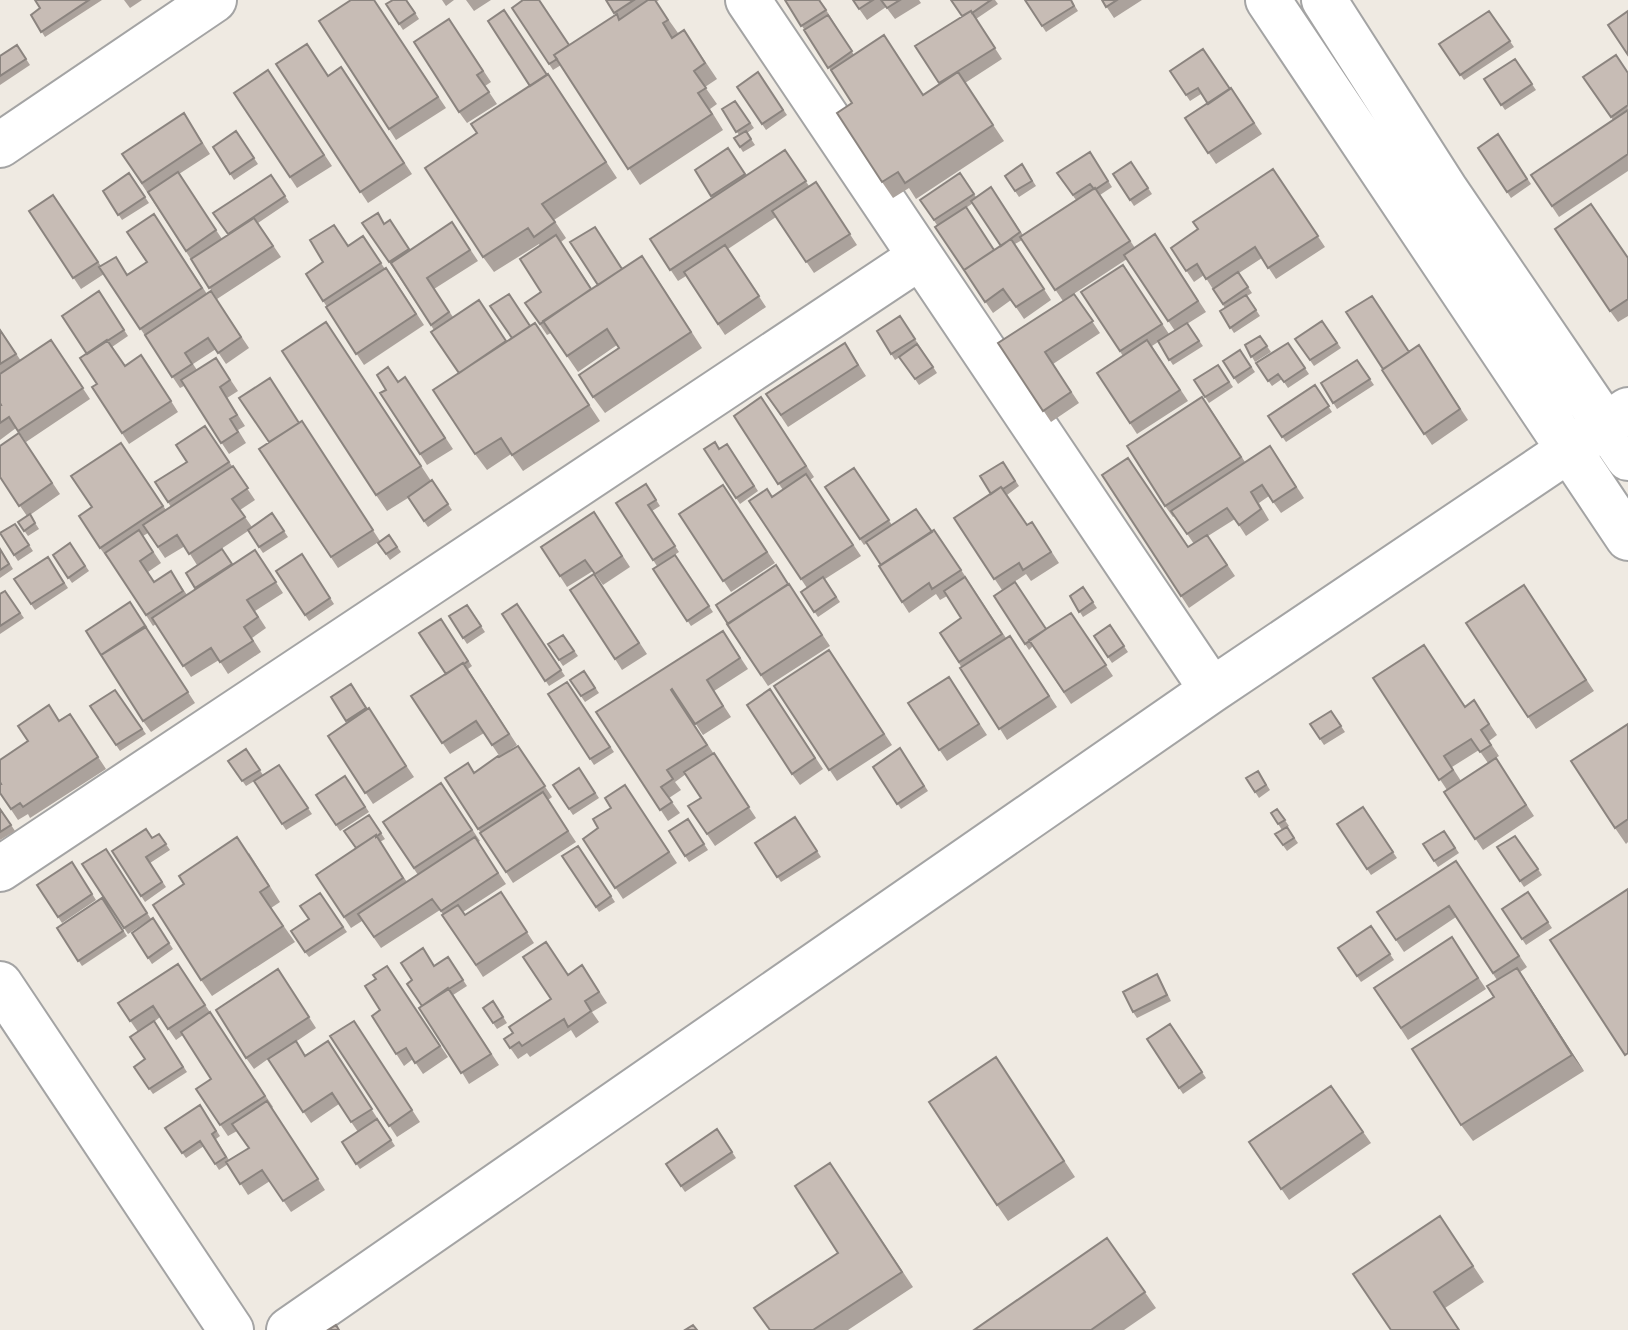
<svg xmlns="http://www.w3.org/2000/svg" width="1628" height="1330" viewBox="0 0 1628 1330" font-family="'Varela Round',sans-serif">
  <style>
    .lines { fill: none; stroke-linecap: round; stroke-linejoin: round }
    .minor-casing { stroke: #a4a4a4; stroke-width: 48 }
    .minor { stroke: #fff; stroke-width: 44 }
    .wall { fill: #aba29c; fill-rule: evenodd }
    .shaded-wall { fill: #8b847f }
    .building { fill: #c7bcb5; stroke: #8b847f; stroke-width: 2 }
  </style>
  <rect width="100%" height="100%" fill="#efeae2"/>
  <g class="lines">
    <g class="minor-casing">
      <path id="minor" d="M748 0 1212 690
        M1268 0 1628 538
        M1324 0 1445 189 1628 458
        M0 145 214 0
        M0 869 920 257
        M0 984 231 1330
        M289 1330 1212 690 1628 410"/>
    </g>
    <use href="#minor" class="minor"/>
  </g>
  <path class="wall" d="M35 0H102L45 37 31 15 40 8Z
    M124 0H142L130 8Z
    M374 0 446 108 396 140 389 129Z
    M407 0 419 19 403 30 386 4Z
    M442 0H454L446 6Z
    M466 0H491L474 11Z
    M606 0H659L656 2 678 33 684 30 717 79 705 87 717 104 710 109 723 130 640 185 561 65 553 70 512 8 569 45 616 15Z
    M785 0H820L854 55 895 51 923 95 940 84 962 16 951 0H995L998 4 976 19 1002 59 965 83 1004 141 916 199 909 188 893 198 882 182 852 103Z
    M853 0H919L921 3 895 19 886 7 867 20Z
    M1025 0H1071L1078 11 1046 32Z
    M1102 0H1142L1114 18Z
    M1489 11 1514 47 1464 80 1439 44Z
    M449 19 491 82 485 86 497 104 467 123 459 112Z
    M17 45 30 65 0 85V56Z
    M1515 59 1536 90 1505 110 1484 79Z
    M276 64 328 76 341 67 412 174 368 203Z
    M268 70 332 166 297 188 234 93Z
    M1170 71 1230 89 1231 88 1262 134 1216 164 1185 118 1208 104 1201 94 1190 101Z
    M758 72 787 115 766 130 737 87Z
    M1628 72V171L1559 217 1531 175 1613 120 1583 77Z
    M547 75 559 90 617 178 554 220 566 238 561 242 592 289 622 269 653 272 702 348 605 413 593 397 619 348 617 345 578 372 551 333 547 335 525 303 541 292 540 246 539 244 494 272 483 257 477 133Z
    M735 101 754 128 747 133 755 145 743 152 734 138 739 135 722 109Z
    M184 113 210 154 179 174 222 239 228 235 271 175 289 202 258 223 281 257 217 299 122 154Z
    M236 131 258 164 234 180 213 147Z
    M1498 134 1531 184 1511 198 1478 148Z
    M728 148 746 176 785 150 809 186 816 182 857 245 814 273 776 217 728 249 766 307 725 335 686 276 678 281 650 239 712 198 695 170Z
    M1090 152 1112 187 1100 195 1135 248 1155 234 1206 312 1187 324 1203 346 1173 365 1158 342 1152 346 1188 401 1137 434 1097 373 1123 356 1081 292 1123 265 1169 334 1175 331 1127 259 1063 301 1022 240 1015 244 1051 300 1024 319 1011 300 993 313 935 227 937 225 920 200 960 173 976 197 991 187 1023 235 1076 200 1057 173ZM973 203 1001 246 994 250 966 208Z
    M1131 162 1152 194 1134 206 1113 174Z
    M1022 164 1036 186 1019 197 1005 176Z
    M1273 169 1325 247 1276 279 1262 258 1239 273 1252 293 1247 296 1260 316 1234 333 1220 311 1225 308 1204 275 1194 282 1171 248 1198 229Z
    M129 173 149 203 122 220 103 191Z
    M53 195 101 266 128 275 147 262 154 214 207 294 211 291 249 348 226 364 216 349 193 364 197 370 216 358 238 391 227 398 245 426 238 430 246 443 229 454 184 386 180 388 104 274 81 289 29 211Z
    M452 222 478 261 434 289 453 317 507 341 535 323 600 421 523 471 511 454 487 470 475 454 459 373 434 330 393 268 362 223H385L410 250Z
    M363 236 385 269 394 279 424 325 364 365 326 307H327L306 274Z
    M1628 258V316L1618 322 1610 311Z
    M99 291 128 336 112 347 125 366H149L178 412 129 444 92 387 97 384 87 354Z
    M1074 294 1100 333 1053 364 1079 403 1051 422 998 343Z
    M900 316 937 373 919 385 900 357 895 360 877 331Z
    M1322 321 1341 348 1314 366 1295 339Z
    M0 329 21 361 51 340 90 399 26 442 16 428 0 440V405H1L0 403Z
    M1260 336 1271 352 1255 362 1245 345Z
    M337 338 431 481 432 480 452 510 428 527 408 498 387 511 376 495Z
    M845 343 866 376 788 427 766 394Z
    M1288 343 1309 374 1288 388 1282 379 1272 386 1256 363Z
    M1240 350 1255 372 1238 384 1223 361Z
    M1409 352 1426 356 1468 420 1432 445 1382 370Z
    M1357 360 1374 385 1337 409 1321 383Z
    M1218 365 1233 387 1209 403 1194 380Z
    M405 377 453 449 427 465 420 454 398 382Z
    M1315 385 1332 412 1286 442 1268 416Z
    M761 397 814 477 810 480 861 556 825 579 840 602 818 617 801 592 807 588 749 501 772 497 783 490 734 416Z
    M1210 408 1245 462 1270 446 1304 498 1281 513 1269 496 1259 503 1269 520 1246 536 1235 519 1208 536 1235 576 1189 608 1102 475 1188 547 1194 544 1175 516 1173 517 1165 506Z
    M299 423 309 432 380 541 338 568 259 449Z
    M205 426 255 500 240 510 252 527 272 513 288 537 263 553 248 531 197 565 185 546 165 558 148 533 143 536 161 563 148 572 154 582 171 571 187 595 196 589 195 588 222 549 233 565 255 550 283 593 255 611 266 628 252 638 261 652 228 674 219 660 191 677 156 624 153 626 109 558 108 559 100 548 92 507 121 443 166 510 171 507 155 482 187 462Z
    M19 433 60 494 30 515 39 529 28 536 18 522 27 516 0 477Z
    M727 444 758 491 740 504 704 449H719Z
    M1003 462 1019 486 1007 495 1027 525 1032 522 1059 563 1031 581 1026 574 1002 590 954 518 991 494Z
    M854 468 892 525 932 531 942 541 1006 638 1010 636 1057 707 1007 740 940 633 961 618 947 596 940 600 936 594 909 613 879 566 881 565 867 543 864 545 825 487Z
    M646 484 660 506 652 511 679 552 657 566 616 503Z
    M723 485 775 563 731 592 679 514Z
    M594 512 630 567 603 585 593 571 567 587 541 547Z
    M15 524 33 551 18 561 0 534Z
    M389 535 401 552 390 560 378 543Z
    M70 543 89 571 72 583 53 555Z
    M0 548 13 569 0 578Z
    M302 554 334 604 309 621 276 571Z
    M675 555 713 612 691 626 653 569Z
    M48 557 68 588 35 610 14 579Z
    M776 565 830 646 768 686 727 624Z
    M594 574 647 654 622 670 615 659Z
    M1524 585 1594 691 1536 729 1466 623Z
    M1083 587 1097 608 1083 617 1070 596Z
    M5 591 24 618 0 634V594Z
    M994 596 1047 629 1071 613 1113 676 1071 704 1033 646 1029 650Z
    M130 602 195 703 151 732 143 721Z
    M517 604 565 676 549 686 502 614Z
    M467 605 485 632 467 644 449 616Z
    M441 619 472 666 468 669 517 745 500 757 484 733 450 754 411 696 446 674Z
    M1110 625 1128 652 1112 663 1094 636Z
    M723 631 748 669 714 691 731 717 703 735 680 700 679 701 756 818 715 846 688 806 701 798 686 774 675 782 681 790 669 798 680 813 668 821 596 712Z
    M563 635 578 656 563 666 548 644Z
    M829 650 892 745 837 781 774 686Z
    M584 671 599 693 585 702 570 680Z
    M949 677 987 735 947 761 908 703Z
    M1373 678 1465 707 1474 700 1497 735 1489 741 1499 756 1496 758 1534 816 1483 850 1444 792 1447 790ZM1479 750 1488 763 1461 781 1452 767Z
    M567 682 614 752 594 765 548 694Z
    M351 684 414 777 373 804 328 736 348 722 331 697Z
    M770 689 823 769 800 785 792 774Z
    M115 690 146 734 120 751 90 706Z
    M1331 711 1345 732 1324 745 1310 724Z
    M70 714 106 769 30 818 28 814 18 820 0 793 59 720Z
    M1628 724V842L1626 844 1615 828Z
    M518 746 552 797 548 800 576 842 513 883 445 778 474 772Z
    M900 748 928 791 901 809 873 767Z
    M246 749 263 775 279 765 312 814 286 830 254 781 261 777 246 786 228 761Z
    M579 768 599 798 573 815 553 785Z
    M1258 771 1270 790 1259 798 1246 778Z
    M345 776 369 812 340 831 316 795Z
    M441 783 480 841 478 842 506 884 463 912 465 915 501 892 534 943 483 977 440 910 381 948 362 921 351 928 316 875 356 848 369 815 385 839 380 842 407 882 418 875 383 822Z
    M625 785 677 863 623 899 583 839 598 828Z
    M1363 807 1397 858 1371 875 1337 824Z
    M0 808 15 831 0 840Z
    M1277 809 1289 826 1287 827 1298 843 1287 851 1275 834 1282 830 1271 813Z
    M795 817 821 857 781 882 755 843Z
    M688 819 708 850 689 862 669 831Z
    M1444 831 1459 853 1438 867 1423 844Z
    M159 834 170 850 150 863 166 887 145 902 112 851 152 838Z
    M1515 836 1542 875 1524 887 1497 847Z
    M578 846 615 902 599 912 562 856Z
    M106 849 151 919 128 934 82 864Z
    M249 853 280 902 271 908 295 942 212 996 201 980Z
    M1456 861 1527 967 1520 972 1584 1071 1473 1141 1461 1125 1494 997 1497 980 1456 917 1404 952 1377 912Z
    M72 862 96 900 62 923 37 885Z
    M1528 892 1552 928 1526 945 1502 909Z
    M320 893 347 932 309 957 305 952 309 919Z
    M102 898 127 936 82 966 57 928Z
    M153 918 173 949 152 964 132 933Z
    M1371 926 1394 960 1361 982 1338 948Z
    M1452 937 1486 989 1408 1040 1374 988Z
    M452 963 467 986 453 995 499 1065 469 1084 422 1006 435 966Z
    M178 964 273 1107 272 1108 325 1190 291 1212 270 1181 248 1195 228 1164 219 1170 204 1146 186 1158 165 1128 200 1105 220 1136 216 1139 229 1160 249 1148 237 1131 228 1136 196 1089 211 1079 183 1035 176 1040 160 1017 154 1022 187 1072 153 1094 134 1067 145 1059 138 1032 118 1003Z
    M582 965 607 1003 592 1012 599 1022 576 1038 571 1030 530 1057 527 1053 518 1059 504 1039 513 1033 551 999 568 975Z
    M387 966 448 1057 423 1074 413 1059 404 1066 372 1016 380 1010 376 979Z
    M278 969 316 1028 294 1043 305 1055 328 1041 395 1146 360 1169 342 1142 358 1132 339 1104 311 1123 268 1059 254 1069 246 1058Z
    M1157 974 1171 1001 1137 1018 1133 1012Z
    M493 1001 507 1023 497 1029 483 1008Z
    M354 1021 420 1122 397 1137 330 1036Z
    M1170 1024 1206 1078 1183 1094 1147 1039Z
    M996 1057 1075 1177 1008 1221 997 1205Z
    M1331 1086 1371 1143 1289 1200 1249 1142Z
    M717 1129 736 1158 685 1192 666 1164Z
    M841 1179 913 1287 848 1330H770L838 1253Z
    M1440 1216 1484 1282 1445 1308 1391 1330Z
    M1107 1238 1156 1308 1124 1330H974Z"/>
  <path class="shaded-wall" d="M1517 968 1528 984 1584 1071 1572 1055Z"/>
  <path class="building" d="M35 0H89L41 32 31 15 40 8Z
    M351 0H374L438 97 389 129 319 21Z
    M393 0H406L415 13 399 24 386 4Z
    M523 0H539L569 45 554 55 557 59 549 64 512 8Z
    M606 0H634L614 13Z
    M648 0H655L668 20 663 23 672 38 684 30 705 63 694 71 706 88 698 93 712 114 628 169 554 55 617 14 619 20Z
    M785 0H819L826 10 801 26Z
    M853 0H873L859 9Z
    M881 0H900L887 8Z
    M951 0H991L972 13 971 11 962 16Z
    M1025 0H1071L1074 6 1042 26Z
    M1102 0H1117L1106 7Z
    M504 10 547 75 530 86 488 21Z
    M971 11 995 48 939 83 915 46Z
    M1489 11 1510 41 1460 75 1439 44Z
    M1628 11V55L1608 25Z
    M828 15 852 51 828 68 804 30Z
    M449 19 483 71 477 75 489 92 459 112 414 42Z
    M884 35 923 95 958 72 993 125 905 183 898 172 882 182 837 113 852 103 831 70Z
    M307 44 328 76 341 67 404 163 360 192 276 64Z
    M17 45 26 59 0 76V56Z
    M1203 49 1230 89 1208 104 1198 88 1186 95 1170 71Z
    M1616 55 1628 73V105L1611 117 1583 77Z
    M1515 59 1532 84 1501 105 1484 79Z
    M268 70 324 155 290 177 234 93Z
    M758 72 783 110 762 124 737 87Z
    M548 74 606 162 542 204 555 222 534 237 528 228 483 257 425 168 477 133 471 124Z
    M1231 88 1254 123 1208 153 1185 118Z
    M735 101 750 123 736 132 722 109Z
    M1628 110V154L1552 206 1531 175Z
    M184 113 202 143 142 183 122 154Z
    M236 131 254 158 230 174 213 147Z
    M746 131 751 139 740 147 734 138Z
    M1498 134 1527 179 1507 192 1478 148Z
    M728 148 745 174 711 196 695 170Z
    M785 150 806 181 670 270 650 239Z
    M1090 152 1108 181 1096 189 1095 188 1094 189 1090 184 1073 195 1057 173Z
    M1131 162 1148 188 1130 200 1113 174Z
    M1022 164 1032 181 1015 191 1005 176Z
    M1273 169 1318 236 1268 268 1255 247 1206 279 1197 264 1186 271 1171 248 1198 229 1193 222Z
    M178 172 216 230 186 251 148 192Z
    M129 173 145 197 118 215 103 191Z
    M960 173 974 194 934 220 920 200Z
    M271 175 285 196 228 234 213 213Z
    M816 182 850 234 806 262 772 211Z
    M991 187 1020 232 1001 246 971 201Z
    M1095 188 1130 241 1055 290 1020 237Z
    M53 195 98 262 73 278 29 211Z
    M1591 204 1628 258V299L1610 311 1555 229Z
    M966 207 994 250 964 270 935 227Z
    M378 213 384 224 390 220 409 249 389 262 362 223Z
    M154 214 202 288 140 329 99 267 116 257 127 275 147 262 127 232Z
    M254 218 273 246 209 288 191 259Z
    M452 222 470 250 427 278 449 312 431 325 391 263Z
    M334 225 348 246 363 236 381 263 323 301 306 274 323 262 310 240Z
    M595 227 622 269 598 285 570 242Z
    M1155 234 1198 301 1168 321 1124 255Z
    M556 235 591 289 540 324 525 303 541 292 520 259Z
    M1011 239 1044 289 1016 307 1003 289 985 302 964 270Z
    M725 245 759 296 718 324 684 272Z
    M642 256 691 332 593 397 579 375 619 348 607 329 567 356 543 321Z
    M1123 265 1162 324 1120 351 1081 292Z
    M386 268 416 314 356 354 326 307Z
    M1238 272 1248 287 1223 304 1213 289Z
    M99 291 124 330 87 354 62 316Z
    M211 291 241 337 218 353 208 338 185 353 192 364 172 377 145 335Z
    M509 294 530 326 512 338 490 306Z
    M1074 294 1093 321 1045 352 1071 392 1043 411 998 343Z
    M1246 295 1256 310 1230 328 1220 311Z
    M1372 296 1409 352 1383 369 1346 312Z
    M479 300 506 341 459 373 431 332Z
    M900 316 915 339 891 354 877 331Z
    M1322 321 1337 343 1310 360 1295 339Z
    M326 322 421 466 376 495 282 351Z
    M535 323 589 405 512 455 501 438 475 454 433 390Z
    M1187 323 1199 341 1169 360 1158 341Z
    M0 330 16 354 0 364Z
    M1260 336 1267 346 1251 357 1245 345Z
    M51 340 83 388 18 431 9 417 0 423V405H1L0 403V374Z
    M107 340 125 366 141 355 171 401 122 433 92 387 97 384 80 358Z
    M1147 340 1180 390 1130 423 1097 373Z
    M845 343 858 365 781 415 766 394Z
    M1288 343 1305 368 1284 382 1278 374 1268 381 1256 363Z
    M917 344 933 367 915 379 899 357Z
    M1419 345 1460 409 1424 434 1382 370Z
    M1240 350 1251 367 1234 378 1223 361Z
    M216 358 230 380 220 387 237 415 230 419 238 432 221 443 181 380Z
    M1357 360 1370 379 1333 403 1321 383Z
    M1218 365 1229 382 1205 397 1194 380Z
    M388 367 398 382 405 377 445 438 420 454 380 393 386 390 377 375Z
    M270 378 299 423 269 442 239 398Z
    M1315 385 1329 406 1282 437 1268 416Z
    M761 397 806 466 778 484 734 416Z
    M1202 397 1241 457 1165 506 1127 446Z
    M302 421 373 530 331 557 259 449Z
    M205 426 229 462 168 502 155 482 187 462 176 445Z
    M19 433 52 483 19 506 0 477V446Z
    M715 442 719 449 727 444 754 486 736 498 704 449Z
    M121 443 163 506 100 548 79 516 92 507 71 476Z
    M1270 446 1296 487 1273 502 1262 485 1251 492 1261 509 1239 525 1227 508 1187 534 1171 511Z
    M1128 458 1188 547 1207 535 1227 565 1181 596 1102 475Z
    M1003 462 1015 481 1003 489 1001 487 991 494 980 476Z
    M233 466 248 488 232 499 245 517 189 554 177 535 158 547 143 525Z
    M854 468 889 520 860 539 825 487Z
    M806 474 853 545 801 579 749 501 767 489 772 497Z
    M432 480 448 504 424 521 408 497Z
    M646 484 656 500 648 505 675 546 653 560 616 503Z
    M723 485 767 552 723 581 679 514Z
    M1001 487 1027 525 1032 522 1051 552 1023 570 1019 563 994 579 954 518Z
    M916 509 932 532 881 565 866 542Z
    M594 512 622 556 595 574 585 560 560 576 541 547Z
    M272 513 284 531 259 547 248 530Z
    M30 514 35 523 24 531 18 522Z
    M15 524 29 545 14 555 0 533Z
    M139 530 153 552 140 561 154 582 171 571 183 591 146 615 105 553Z
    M934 530 961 570 932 589 929 583 902 602 879 566Z
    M389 535 397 547 386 554 378 543Z
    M70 543 85 566 68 578 53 555Z
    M0 549 9 564 0 570Z
    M222 549 232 564 195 588 186 573Z
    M255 550 276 582 247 600 258 617 244 627 253 641 220 662 211 648 183 666 152 618Z
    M302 554 330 598 305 615 276 571Z
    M675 555 709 606 687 621 653 569Z
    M48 557 64 583 31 604 14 579Z
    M776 565 788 584 728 624 716 605Z
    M594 574 639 643 615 659 570 590Z
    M823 577 836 597 814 612 801 592Z
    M965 577 1002 634 959 662 940 633 961 618 944 591Z
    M1015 582 1046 629 1025 644 994 596Z
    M789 584 822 635 761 675 727 624Z
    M1524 585 1586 680 1528 717 1466 623Z
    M1083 587 1093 602 1079 612 1070 596Z
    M5 591 20 613 0 626V594Z
    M130 602 146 627 101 655 86 631Z
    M517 604 561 670 545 681 502 614Z
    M467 605 481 626 463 638 449 616Z
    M1071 613 1106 665 1064 692 1029 640Z
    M441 619 468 661 464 664 463 663 446 674 419 633Z
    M1110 625 1124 646 1108 657 1094 636Z
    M145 626 188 692 143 721 101 655Z
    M723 631 740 658 707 680 723 706 695 724 672 689 671 690 707 745 667 770 673 779 661 787 672 802 660 810 596 712Z
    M563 635 574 651 559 660 548 644Z
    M1010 636 1049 696 999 729 960 668Z
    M1424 645 1465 707 1474 700 1489 724 1481 730 1491 745 1480 752 1471 739 1444 756 1453 770 1439 780 1373 678Z
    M829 650 884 734 829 770 774 686Z
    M463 663 509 734 492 745 476 721 442 743 411 696Z
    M584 671 595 688 581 696 570 680Z
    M949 677 979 724 939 750 908 703Z
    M567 682 610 747 590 759 548 694Z
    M351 684 366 708 346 721 331 697Z
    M770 689 815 758 792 774 747 705Z
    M115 690 142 729 116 745 90 706Z
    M49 705 59 721 70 714 98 757 23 807 20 803 11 809 0 793V784H1L0 782V760L28 741 18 726Z
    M369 708 406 766 365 793 328 736Z
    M1331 711 1341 726 1320 739 1310 724Z
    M1628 724V819L1615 828 1571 761Z
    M518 746 545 786 478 829 445 778 468 763 474 773 498 756 499 757Z
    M900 748 924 786 897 804 873 767Z
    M246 749 260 770 242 781 228 761Z
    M714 753 749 807 707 834 688 806 701 798 684 772Z
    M1496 758 1526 805 1475 839 1444 792Z
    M279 765 308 808 282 824 254 781Z
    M579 768 595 793 569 809 553 785Z
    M1258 771 1266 785 1255 792 1246 778Z
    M345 776 365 807 336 825 316 795Z
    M441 783 472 830 414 868 383 822Z
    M625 785 669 852 615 888 583 839 598 828 593 819 611 808 605 798Z
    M543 792 568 831 506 872 480 833Z
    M1363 807 1393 852 1367 869 1337 824Z
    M0 809 11 825 0 832Z
    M1277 809 1285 820 1278 824 1271 813Z
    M369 815 381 833 376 837V835L356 848 344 831Z
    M795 817 817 851 777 877 755 843Z
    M688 819 704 844 685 856 669 831Z
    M1287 827 1294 838 1283 845 1275 834Z
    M146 829 152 838 159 834 166 844 146 857 162 882 141 896 112 851Z
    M1444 831 1455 848 1434 861 1423 844Z
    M376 835 403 878 344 917 316 875Z
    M1515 836 1538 869 1520 881 1497 847Z
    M237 837 269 886 260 892 283 926 201 980 153 905 184 884 179 876Z
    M475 837 498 873 441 911 432 899 374 937 358 914Z
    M578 846 611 896 596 907 562 856Z
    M106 849 147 913 124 928 82 864Z
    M1456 861 1519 956 1493 973 1449 906 1396 940 1377 912Z
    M72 862 92 894 58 917 37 885Z
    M1628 889V1053L1625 1055 1550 940Z
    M501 892 527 932 476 965 442 915 458 905 465 915Z
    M1528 892 1548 922 1522 939 1502 909Z
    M320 893 343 927 305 952 291 931 309 919 300 906Z
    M102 898 123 931 78 961 57 928Z
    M153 918 169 943 148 958 132 933Z
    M1371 926 1390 954 1357 976 1338 948Z
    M1452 937 1478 978 1401 1028 1374 988Z
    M546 942 568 975 582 965 599 992 585 1001 591 1011 568 1027 564 1019 522 1046 519 1042 510 1048 504 1039 513 1033 509 1027 551 999 523 957Z
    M423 948 434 966 448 957 463 980 422 1006 407 984 412 980 401 963Z
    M178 964 205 1005 168 1029 153 1006 130 1021 118 1003Z
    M387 966 440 1046 415 1063 406 1048 396 1054 372 1016 380 1010 365 986 376 979 373 975Z
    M1517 968 1572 1055 1461 1125 1412 1049 1494 997 1487 986Z
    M278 969 309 1017 246 1058 216 1010Z
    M1157 974 1167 995 1133 1012 1123 992Z
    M448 988 491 1054 461 1073 419 1008Z
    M493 1001 503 1017 493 1023 483 1008Z
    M210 1012 265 1096 220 1125 196 1089 211 1079 181 1032Z
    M154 1021 183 1067 149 1089 134 1067 145 1059 130 1037Z
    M354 1021 412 1110 389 1126 330 1036Z
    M1170 1024 1202 1072 1179 1088 1147 1039Z
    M296 1041 305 1056 328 1041 372 1109 351 1122 332 1093 303 1112 268 1059Z
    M996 1057 1064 1161 997 1205 929 1102Z
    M1331 1086 1363 1132 1281 1189 1249 1142Z
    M267 1101 318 1179 283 1201 262 1170 240 1184 226 1162 249 1148 232 1124Z
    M200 1105 216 1131 212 1134 226 1157 215 1164 200 1141 182 1153 165 1128Z
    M377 1119 391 1140 356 1164 342 1142Z
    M717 1129 732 1152 681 1186 666 1164Z
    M830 1163 902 1272 813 1330H770L754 1308 838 1253 795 1186Z
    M1440 1216 1473 1266 1434 1292 1459 1330H1391L1353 1274Z
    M1107 1238 1145 1292 1091 1330H974Z
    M336 1325 339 1330H328Z
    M693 1325 697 1330H685Z"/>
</svg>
